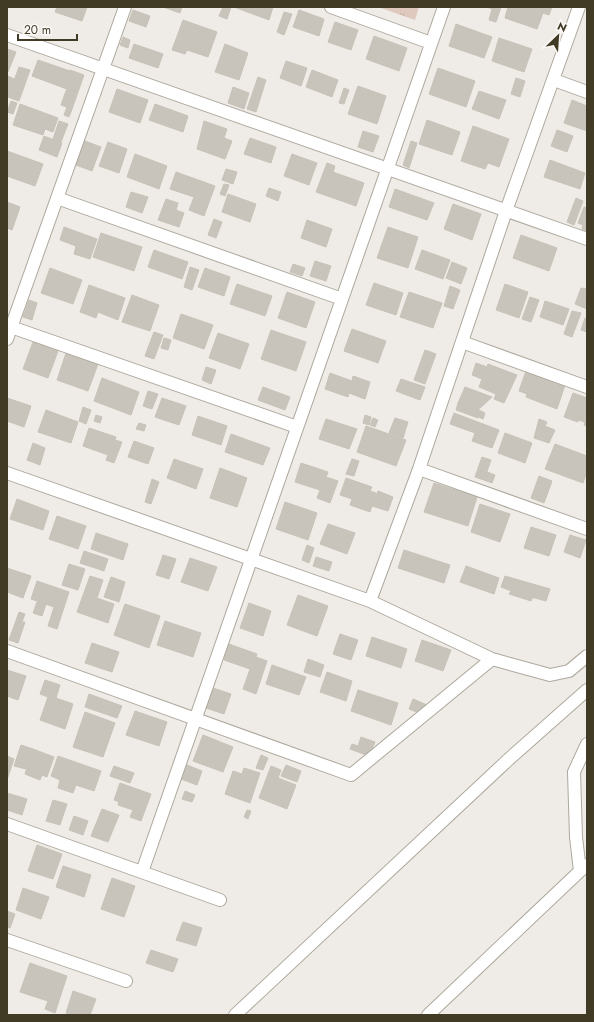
<svg xmlns="http://www.w3.org/2000/svg" width="594" height="1022" viewBox="0 0 594 1022" font-family="Jost,sans-serif">
  <style>
    .grass { fill: url(#grass-tufts) }
    .building { fill: #c9c4bb; stroke: #c8c2b8 }
    .lines { fill: none; stroke-linecap: round; stroke-linejoin: round }
    .minor-casing { stroke: #ada89c; stroke-width: 14 }
    .minor { stroke: #fff; stroke-width: 12 }
  </style>
  <defs>
    <pattern id="grass-tufts" width="24" height="20" patternUnits="userSpaceOnUse"><rect width="24" height="20" fill="#dfc9bf"/><path d="M3 7l-1-3M5 7V3M7 7l1-3M15 17l-1-3M17 17v-4M19 17l1-3" fill="none" stroke="#c1ada4"/></pattern>
  </defs>
  <rect width="100%" height="100%" fill="#efebe6"/>
  <path class="grass" d="M378 7H419L415 20Z"/>
  <path class="building" d="M57 7H87L82 21 55 12Z
    M163 7H182L180 13Z
    M223 7H231L227 19 219 16Z
    M234 7H273L269 20Z
    M487 7H501L496 22 489 20 492 9Z
    M508 7H552L549 15 543 13 537 29 505 18Z
    M133 10 150 16 146 27 129 21Z
    M299 10 324 19 319 36 293 27Z
    M284 12 292 14 284 35 277 32Z
    M183 20 217 32 208 57 187 50 185 54 172 50Z
    M335 22 358 30 351 50 328 42Z
    M456 24 492 37 484 58 449 46Z
    M374 36 407 48 399 71 366 59Z
    M123 37 130 40 128 48 120 45Z
    M499 38 532 49 524 72 492 61Z
    M134 44 163 54 158 68 129 58Z
    M225 44 248 53 239 80 215 72Z
    M7 49 16 52 8 72H7Z
    M38 60 70 71 64 88 32 76Z
    M286 61 307 68 301 86 280 78Z
    M19 67 30 70 19 101 8 97Z
    M438 68 475 81 466 107 429 94Z
    M70 70 84 75 78 92 64 88Z
    M312 70 338 80 332 97 306 87Z
    M8 76 14 79 8 96H7Z
    M258 77 266 80 256 112 247 109Z
    M516 78 525 81 520 97 511 94Z
    M358 86 386 96 377 124 348 114Z
    M233 87 249 93 244 109 228 103Z
    M67 88 78 92 72 109 61 105Z
    M344 88 349 90 344 104 339 103Z
    M117 89 148 100 140 123 109 112Z
    M479 91 506 100 499 119 472 109Z
    M572 100 587 106V131L564 123Z
    M11 101 17 103 13 114 7 112Z
    M20 104 58 118 53 132 45 129 43 135 13 125Z
    M155 104 188 116 183 132 149 120Z
    M67 107 72 109 69 117 64 115Z
    M427 120 460 132 452 155 419 144Z
    M59 121 68 124 61 142 53 139Z
    M204 121 227 129 224 138 232 141 225 159 197 149Z
    M473 126 509 139 499 167 488 163 485 169 461 161Z
    M557 130 573 136 567 152 551 146Z
    M363 131 379 136 373 152 358 147Z
    M44 136 62 143 57 157 39 150Z
    M250 138 276 147 271 163 244 154Z
    M85 141 101 147 92 171 76 165Z
    M411 141 417 143 409 168 403 165Z
    M108 142 127 149 119 173 99 166Z
    M7 151 43 164 35 186 7 176Z
    M135 154 167 166 159 189 127 177Z
    M292 154 317 163 309 185 284 176Z
    M550 160 585 173 580 189 544 177Z
    M327 163 335 166 333 172 364 183 356 206 316 192Z
    M226 169 237 172 233 184 222 180Z
    M176 172 215 186 204 216 189 210 194 197 170 189Z
    M224 184 229 185 225 196 220 194Z
    M269 188 281 192 278 201 266 196Z
    M395 189 434 203 427 220 389 207Z
    M131 192 148 197 142 213 126 207Z
    M228 194 256 204 250 222 222 212Z
    M576 198 583 201 574 225 567 222Z
    M166 199 178 203 176 210 184 213 179 227 158 220Z
    M7 202 20 207 12 230 7 228Z
    M453 204 481 214 472 240 444 229Z
    M584 207 587 208V231L582 229 583 225 578 223Z
    M214 219 222 222 216 238 208 235Z
    M307 220 332 229 326 247 301 238Z
    M64 227 97 239 90 259 74 254 76 246 60 240Z
    M388 227 418 237 408 268 377 258Z
    M101 233 142 247 134 271 93 257Z
    M521 235 557 248 549 271 513 258Z
    M154 250 188 262 182 279 148 267Z
    M422 250 450 260 443 279 415 269Z
    M315 261 331 266 326 281 310 276Z
    M452 262 467 268 461 284 446 278Z
    M293 264 305 268 302 276 290 272Z
    M190 267 199 270 192 290 184 287Z
    M50 268 82 280 73 304 41 293Z
    M205 268 230 277 224 296 198 287Z
    M374 283 403 293 396 315 366 305Z
    M237 284 272 296 265 316 230 304Z
    M505 284 528 292 519 318 496 310Z
    M89 285 125 298 118 320 98 312 96 318 80 312Z
    M450 286 460 290 453 309 444 306Z
    M581 288 587 289V309L575 304Z
    M287 292 315 302 306 328 278 318Z
    M409 292 442 303 433 328 400 317Z
    M132 295 159 305 150 331 122 322Z
    M530 297 539 300 531 322 522 319Z
    M29 300 37 303 32 320 23 317Z
    M545 301 569 309 563 325 540 317Z
    M572 311 581 313 572 337 564 334Z
    M181 314 213 325 204 349 173 338Z
    M585 318 587 319V332L581 330Z
    M352 329 386 341 378 363 344 351Z
    M271 330 306 342 296 371 261 359Z
    M154 332 163 335 154 359 145 356Z
    M218 333 249 344 240 369 209 358Z
    M164 338 171 340 168 350 161 348Z
    M33 342 58 351 48 378 23 369Z
    M425 350 436 354 425 384 414 380Z
    M66 353 98 364 88 391 57 380Z
    M476 363 487 367 488 364 517 375 504 403 494 399 496 394 479 387 482 379 472 375Z
    M206 367 216 370 211 384 202 380Z
    M526 371 565 385 557 409 526 397 527 394 519 391Z
    M330 373 352 381 353 376 370 382 365 399 349 393 348 397 325 389Z
    M102 378 139 392 131 415 94 401Z
    M401 379 425 387 420 400 396 391Z
    M263 387 290 397 285 410 258 400Z
    M465 387 492 397 478 410 458 403Z
    M148 391 158 394 152 409 143 406Z
    M573 393 587 398V426L584 425 585 422 578 420V422L564 417Z
    M7 398 31 406 24 427 7 421Z
    M162 398 186 406 179 425 155 417Z
    M458 403 481 411 478 418 456 410Z
    M83 407 91 410 86 424 79 421Z
    M46 410 78 422 71 443 38 432Z
    M481 411 485 413 483 419 479 417Z
    M454 413 499 430 492 448 472 441 475 433 450 424Z
    M96 415 102 417 100 423 94 421Z
    M365 415 371 417 369 425 363 423Z
    M198 416 227 426 221 445 192 435Z
    M373 418 378 420 375 427 370 425Z
    M395 418 408 422 403 438 389 433Z
    M326 419 357 429 349 449 319 439Z
    M539 419 547 422 545 426 555 430 549 443 534 438Z
    M139 423 146 425 144 431 136 429Z
    M366 426 406 440 396 466 357 452Z
    M89 428 116 437 115 440 122 442 114 463 106 460 108 455 83 446Z
    M505 433 532 443 525 463 498 453Z
    M231 434 270 448 263 465 225 452Z
    M134 441 154 448 148 464 128 457Z
    M33 443 45 448 40 465 27 460Z
    M555 444 587 456V472L583 483 545 469Z
    M482 457 491 460 484 480 475 477Z
    M174 459 203 469 196 489 167 478Z
    M352 459 359 461 354 476 346 474Z
    M301 463 328 472 326 477 338 481 330 503 317 498 320 490 295 482Z
    M220 468 247 478 237 507 210 498Z
    M487 472 495 475 492 483 484 480Z
    M539 476 552 481 544 503 531 498Z
    M346 478 372 487 370 491 376 493 370 512 350 505 352 499 340 495Z
    M152 479 159 482 151 504 145 502Z
    M434 483 477 497 468 526 424 512Z
    M378 491 393 497 388 511 372 506Z
    M17 499 49 511 43 530 10 519Z
    M285 502 317 513 308 540 276 529Z
    M480 504 510 514 500 542 471 532Z
    M57 516 86 526 78 549 49 539Z
    M328 524 355 533 347 554 320 544Z
    M531 527 556 535 549 556 524 548Z
    M96 533 128 544 123 560 91 549Z
    M570 535 586 540 580 558 564 552Z
    M307 545 314 548 309 563 302 560Z
    M404 550 450 565 444 583 398 568Z
    M84 551 108 559 104 571 80 563Z
    M163 555 176 559 169 579 156 575Z
    M316 557 332 562 329 571 313 566Z
    M190 558 217 567 208 591 181 582Z
    M69 564 85 569 78 590 62 585Z
    M466 566 499 578 494 594 460 582Z
    M7 568 31 576 23 598 7 592Z
    M90 576 103 580 97 598 114 604 108 623 77 612Z
    M505 576 550 589 546 601 535 598H532L531 601 509 594 511 591 501 587Z
    M111 577 125 582 119 602 104 597Z
    M37 581 69 592 57 629 48 626 54 607 31 599Z
    M298 595 328 606 317 636 287 625Z
    M37 602 46 604 42 616 33 613Z
    M249 603 271 611 263 636 240 628Z
    M125 604 160 616 149 648 114 635Z
    M19 612 25 614 22 622H25L18 643 9 640Z
    M165 621 201 633 193 657 157 645Z
    M340 634 358 640 351 660 333 654Z
    M372 637 407 649 401 668 366 656Z
    M422 640 451 650 443 671 415 661Z
    M92 643 119 652 112 672 85 663Z
    M229 644 257 654 256 657 267 661 256 694 243 689 250 669 224 660Z
    M308 659 324 665 320 677 304 672Z
    M272 665 306 677 299 695 266 684Z
    M7 670 26 676 18 700 7 696Z
    M327 672 352 681 346 701 320 692Z
    M45 680 60 685 56 698 73 704 65 729 40 720 48 697 40 694Z
    M213 688 231 694 224 714 206 708Z
    M358 690 398 703 391 725 351 711Z
    M89 694 122 706 117 718 85 707Z
    M413 699 427 705 424 715 409 709Z
    M135 711 167 722 159 746 126 735Z
    M85 712 115 723 103 757 73 747Z
    M203 735 233 747 223 772 193 761Z
    M361 737 375 742 369 756 350 749 352 744 358 746Z
    M21 745 33 749 26 769 14 766Z
    M33 749 54 757 47 777 42 775 40 780 25 774Z
    M261 755 268 758 263 770 256 768Z
    M7 756 14 759 7 780Z
    M58 756 101 771 94 791 76 785 73 793 58 788 60 780 51 776Z
    M187 765 202 771 197 785 181 779Z
    M286 765 301 771 297 782 281 776Z
    M114 766 134 773 130 783 110 776Z
    M271 766 281 770 278 778 296 785 287 809 259 798Z
    M244 768 260 773 250 803 225 794 233 771 242 774Z
    M120 783 151 794 141 821 130 817 133 810 118 805 119 802 114 800Z
    M185 791 195 795 192 802 182 799Z
    M7 793 27 799 22 815 7 810Z
    M53 800 67 804 60 825 46 821Z
    M102 809 119 815 108 842 91 836Z
    M247 810 251 811 248 819 244 817Z
    M74 816 88 821 83 835 69 830Z
    M37 845 62 854 53 879 28 871Z
    M63 866 91 875 84 897 56 887Z
    M112 878 135 886 124 917 101 909Z
    M23 888 49 897 41 919 16 910Z
    M7 911 15 914 10 928 7 927Z
    M183 922 202 928 196 946 176 940Z
    M151 950 178 959 173 972 146 963Z
    M30 963 67 976 55 1013 45 1009 48 1001 20 992Z
    M73 991 96 999 90 1015H73L66 1013Z"/>
  <g class="lines">
    <g class="minor-casing">
      <path id="minor" d="M331 7 431 43
        M7 35 587 239
        M554 80 587 92
        M57 198 342 299
        M11 327 297 427
        M7 339 125 7
        M462 342 587 387
        M419 469 587 529
        M7 473 370 601 492 659 550 675 569 671 587 656
        M370 601 419 469 506 211 579 7
        M7 651 351 775 492 659
        M587 744 574 772 576 837 580 871 587 865
        M7 824 220 900
        M142 872 444 7
        M7 940 126 981
        M235 1015 509 759 587 690
        M428 1015 580 871"/>
    </g>
    <use href="#minor" class="minor"/>
  </g>
  <rect width="594" height="1022" fill="none" stroke="#413a24" stroke-width="16"/>
  <g transform="translate(558 36) rotate(25)" stroke="#fbf9f7" stroke-width="3" paint-order="stroke">
  <path d="M0-3L7 15L0 10L-7 15Z" fill="#413a24"/>
  <text y="-6" font-size="11" font-weight="bold" text-anchor="middle" fill="#413a24">N</text>
  </g>
  <path d="M18 34v6h59v-6" fill="none" stroke="#413a24" stroke-width="2"/>
  <text x="24" y="34" font-size="12" fill="#413a24" stroke="#fbf9f7" stroke-width="3" paint-order="stroke">20 m</text>
</svg>
